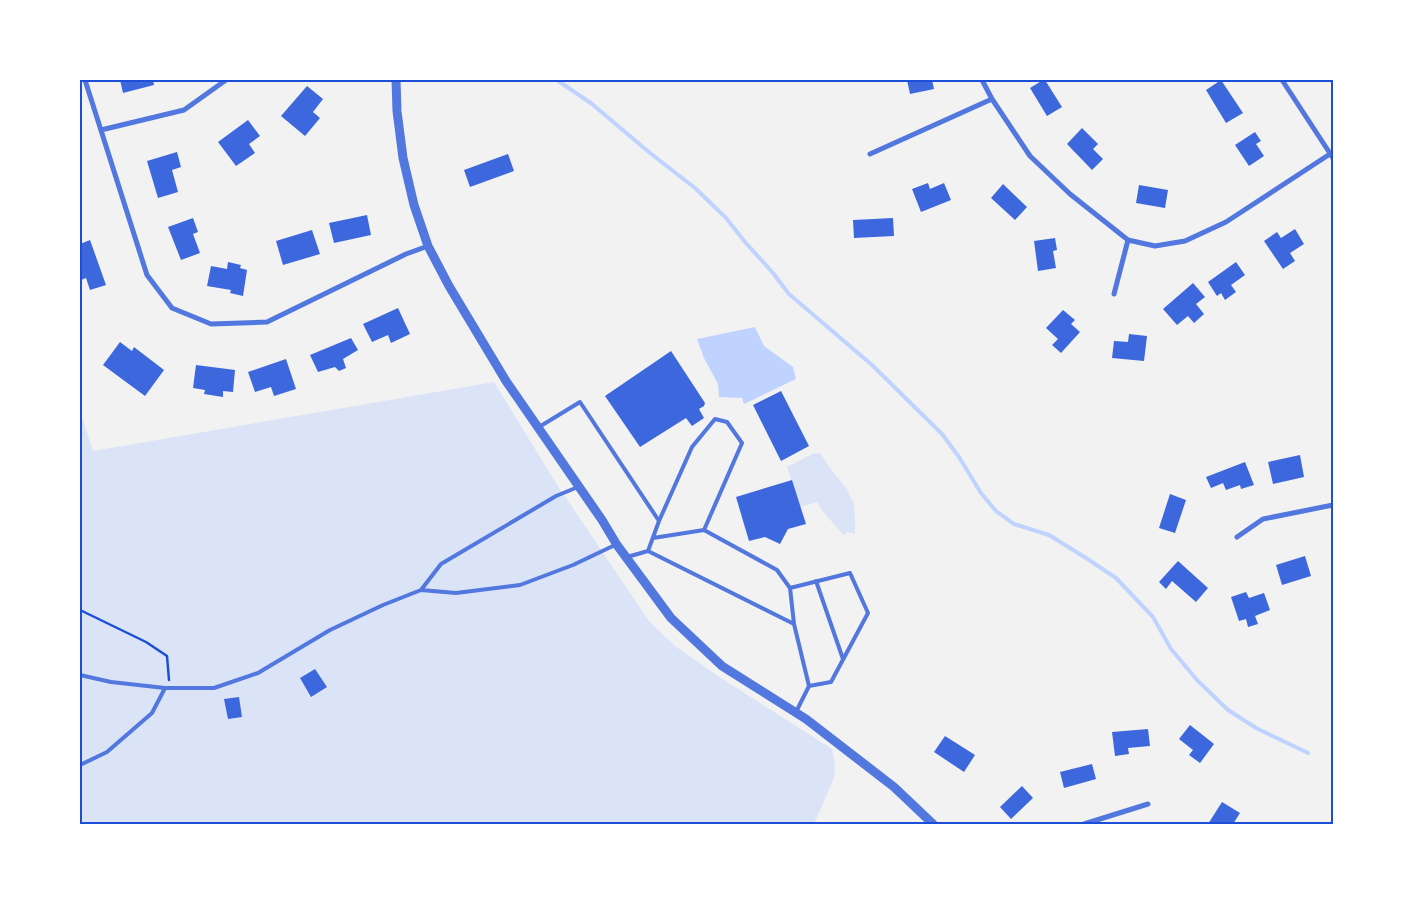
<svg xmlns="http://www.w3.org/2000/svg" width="1413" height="904" viewBox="0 0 1413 904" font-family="'Noto Sans',sans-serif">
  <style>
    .green { fill: #dbe4f7 }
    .water { fill: #bfd3fe }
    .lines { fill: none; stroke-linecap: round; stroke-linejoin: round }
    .stream { stroke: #bfd3fe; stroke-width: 4 }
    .building { fill: #3d67dc }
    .path { stroke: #1d4ed8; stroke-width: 2.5 }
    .service { stroke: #5277de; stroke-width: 4 }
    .minor { stroke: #5277de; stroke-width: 5 }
    .tertiary { stroke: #5277de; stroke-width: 9 }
    .neatline { fill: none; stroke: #1d4ed8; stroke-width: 2 }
  </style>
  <rect width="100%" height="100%" fill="#f2f2f2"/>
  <path class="green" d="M494 382 556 483 649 621 675 646 718 676 832 749 835 765 834 778 814 824H80V411L93 451Z
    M814 453 821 454 830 468 847 489 854 504 855 520V534L847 532 843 535 821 509 817 502 800 507 787 467Z"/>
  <path class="water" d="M755 327 764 346 793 367 796 379 744 404 742 398 719 397 718 384 704 358 697 339Z"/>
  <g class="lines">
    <path class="stream" d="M557 80 592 104 650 153 695 188 726 218 745 242 773 273 789 294 872 365 942 434 959 457 981 493 996 511 1014 524 1049 535 1086 558 1116 578 1153 617 1171 649 1197 680 1228 710 1256 728 1308 753"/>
  </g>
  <path class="building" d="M120 80H153L154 85 123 93Z
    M907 80H932L934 89 910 94Z
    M1043 80H1045L1062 107 1047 116 1030 88Z
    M1221 80 1243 113 1226 123 1206 90Z
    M307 86 323 99 313 112 320 118 305 136 281 116Z
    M248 120 260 136 249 144 255 153 236 166 218 142Z
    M1082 128 1098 144 1093 149 1103 159 1092 170 1067 144Z
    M1255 132 1261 141 1256 144 1264 156 1249 166 1235 145Z
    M177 152 181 167 172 170 178 192 158 198 147 161Z
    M508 154 514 171 470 187 464 170Z
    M928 183 930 189 944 183 951 200 921 212 912 189Z
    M1003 184 1027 207 1015 220 991 198Z
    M1139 185 1168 190 1165 208 1136 203Z
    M367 215 371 235 334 243 329 223Z
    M193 218 198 232 193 234 200 253 181 260 168 227Z
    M893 218 894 236 854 238 853 220Z
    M1295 229 1304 244 1290 253 1295 261 1283 269 1264 241 1277 232 1281 238Z
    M312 230 320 254 283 265 276 241Z
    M1055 238 1057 250 1053 251 1056 268 1038 271 1034 241Z
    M90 240 106 285 90 290 86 278 81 280 80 278V244Z
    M228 262 241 265 240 268 247 270 243 296 230 293 231 290 207 286 211 266 227 269Z
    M1236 262 1245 275 1231 285 1236 292 1225 300 1221 293 1217 296 1208 282Z
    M1193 283 1205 297 1196 304 1204 314 1194 323 1188 316 1177 325 1163 309Z
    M398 308 410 334 391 343 388 335 372 342 363 324Z
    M1063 310 1075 320 1071 324 1080 332 1061 353 1052 345 1058 339 1046 328Z
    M1129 334 1147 336 1144 361 1112 358 1114 341 1128 342Z
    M351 338 358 350 343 359 346 368 339 371 335 367 318 372 310 355Z
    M120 342 132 351 134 347 164 370 145 396 103 365Z
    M671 351 705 403 704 406 699 409 704 418 692 426 686 418 640 447 605 396Z
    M286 359 296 389 274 396 271 387 255 392 248 372Z
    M196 365 235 370 233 392 223 391V397L204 394 205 390 193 388Z
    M781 391 809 446 781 461 753 405Z
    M1300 455 1304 477 1273 484 1268 462Z
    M1245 462 1254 485 1241 489 1240 485 1226 490 1223 483 1211 488 1206 477Z
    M792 480 806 524 788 529 780 544 765 537 749 541 736 497Z
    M1170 494 1186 500 1175 533 1159 528Z
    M1305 556 1311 576 1282 585 1276 565Z
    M1178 561 1208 588 1196 602 1172 581 1166 589 1159 582Z
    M1246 592 1249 598 1264 593 1270 610 1255 616 1258 624 1248 627 1246 619 1239 621 1231 597Z
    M315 669 327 687 311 697 300 678Z
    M239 697 242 717 228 719 224 699Z
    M1190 725 1214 744 1200 763 1189 755 1193 750 1179 739Z
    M1148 729 1150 746 1128 748 1129 754 1115 756 1112 732Z
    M945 736 975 755 964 772 934 752Z
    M1092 764 1096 779 1064 788 1060 772Z
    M1022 786 1033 798 1011 819 1000 807Z
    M1222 802 1240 813 1233 824H1208Z"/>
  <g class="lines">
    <path class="path" d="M80 610 146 642 167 656 169 680"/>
    <path class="service" d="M539 427 580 402 659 521 648 551
      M659 521 692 447 715 419 727 422 742 443 704 530
      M653 538 704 530 777 570 790 588
      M627 557 648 551 794 624 809 686 796 712
      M816 581 843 659
      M421 590 441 564 556 496 578 487
      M794 624 790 588 850 573 868 613 831 682 809 686
      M80 675 111 682 165 688H214L258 673 330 630 383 605 421 590 456 593 520 585 573 565 615 545
      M80 765 107 752 152 713 165 688"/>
    <path class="minor" d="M85 80 147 275 172 308 211 324 267 322 406 254 428 246
      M982 80 992 99 1030 156 1070 194 1128 240 1155 246 1185 241 1226 222 1333 152
      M1282 80 1333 158
      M101 130 184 110 226 80
      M870 154 992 99
      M1114 294 1128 240
      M1237 537 1263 519 1333 505
      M1084 824 1148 804"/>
    <path class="tertiary" d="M396 80 397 111 403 158 414 205 428 246 449 286 506 381 602 520 617 545 671 618 722 666 806 719 894 787 933 824"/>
  </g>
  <rect width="1413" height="904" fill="none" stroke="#ffffff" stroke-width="162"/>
  <rect x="81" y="81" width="1251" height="742" class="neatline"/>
</svg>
